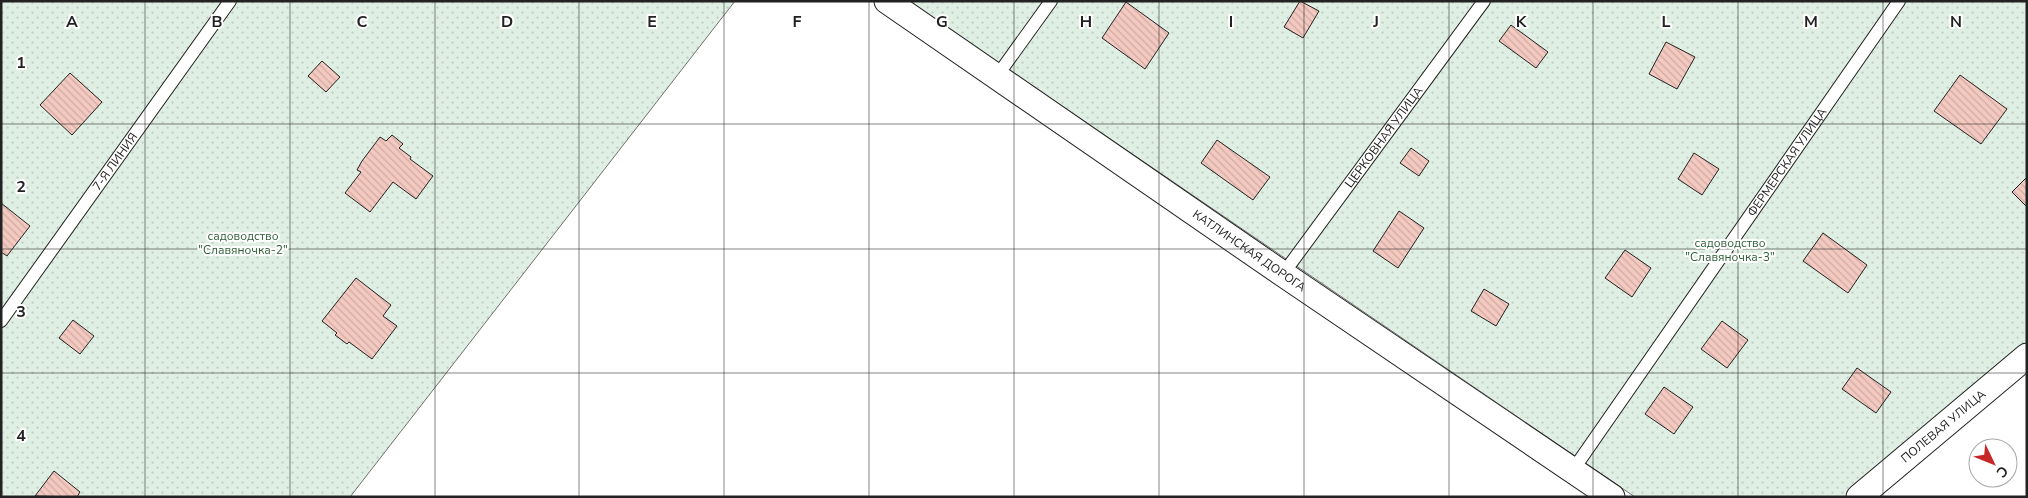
<svg xmlns="http://www.w3.org/2000/svg" width="2028" height="498" viewBox="0 0 2028 498" font-family="'Nunito Sans',sans-serif">
  <style>
    .green { fill: url(#green-dots); stroke: #6f6f6f }
    .building { fill: url(#building-back-hatch); stroke: #222 }
    .lines { fill: none; stroke-linecap: round; stroke-linejoin: round }
    .service-casing { stroke: #222; stroke-width: 14 }
    .minor-casing { stroke: #222; stroke-width: 27 }
    .service { stroke: #fff; stroke-width: 12 }
    .minor { stroke: #fff; stroke-width: 25 }
    .grid { fill: none; stroke: #222; stroke-width: 1; stroke-opacity: 0.55 }
    .labels { text-anchor: middle; stroke-width: 4; stroke-linejoin: round; paint-order: stroke }
    .street-label { font-size: 12px; fill: #222; stroke: #fff }
    .park-label { font-size: 12px; fill: #2f5e38; stroke: #fff }
    .grid-label { font-size: 16px; text-anchor: middle; font-weight: bold; fill: #222; stroke: #fff; stroke-width: 4; stroke-linejoin: round; paint-order: stroke }
  </style>
  <defs>
    <pattern id="green-dots" width="8" height="8" patternUnits="userSpaceOnUse" patternTransform="scale(1.25)"><rect width="8" height="8" fill="#e0efe3"/><path d="M2 2h.1M6 6h.1" fill="none" stroke="#c0cdc2" stroke-width="1.8" stroke-linecap="round"/></pattern>
    <pattern id="building-back-hatch" width="6" height="6" patternUnits="userSpaceOnUse" patternTransform="scale(1.25)"><rect width="6" height="6" fill="#f3c9c0"/><path d="M-1 5l2 2M0 0l6 6M5-1l2 2" fill="none" stroke="#d0aca5"/></pattern>
  </defs>
  <rect width="100%" height="100%" fill="#fff"/>
  <path class="green" d="M1 1H735L350 497H1Z
    M908 1H2027V359L1865 497H1635Z"/>
  <path class="building" d="M1300 1 1319 11 1303 38 1284 27Z
    M1126 2 1169 33 1145 69 1102 38Z
    M1511 25 1548 52 1536 68 1499 41Z
    M1666 42 1695 57 1677 89 1649 74Z
    M322 61 340 77 326 92 308 76Z
    M70 73 102 102 72 135 40 105Z
    M1960 75 2007 109 1981 144 1934 111Z
    M392 135 403 144 399 148 411 157 410 159 433 176 416 199 393 182 370 212 345 193 361 172 357 170 362 161 380 137 386 141Z
    M1217 140 1270 177 1253 200 1201 163Z
    M1411 148 1429 161 1419 176 1400 163Z
    M1694 153 1719 169 1702 195 1678 179Z
    M2027 177V207L2012 192Z
    M1 203 30 226 7 256 1 252Z
    M1399 211 1424 228 1398 268 1373 251Z
    M1823 233 1867 265 1848 293 1803 261Z
    M1625 250 1651 268 1632 297 1605 278Z
    M356 278 391 305 383 316 397 326 372 359 349 342 347 344 335 335 337 333 322 321Z
    M1484 289 1509 304 1496 326 1471 311Z
    M73 320 94 336 80 354 59 338Z
    M1722 321 1748 340 1727 368 1701 349Z
    M1857 368 1891 392 1876 413 1842 389Z
    M1664 387 1693 407 1674 434 1645 414Z
    M54 471 80 492 77 497 35 496Z"/>
  <g class="lines">
    <g class="service-casing">
      <g id="service">
        <path d="M997 76 1051 1"/>
        <path id="s1" d="M1283 274 1484 1"/>
        <path id="s2" d="M1 321 230 1"/>
        <path id="s3" d="M1573 470 1899 1"/>
      </g>
    </g>
    <g class="minor-casing">
      <g id="minor">
        <path id="s4" d="M887 1 1283 274 1612 497"/>
        <path id="s5" d="M1859 497 2027 356"/>
      </g>
    </g>
    <use href="#service" class="service"/>
    <use href="#minor" class="minor"/>
  </g>
  <path class="grid" d="M145 1V497M290 1V497M435 1V497M579 1V497M724 1V497M869 1V497M1014 1V497M1159 1V497M1304 1V497M1449 1V497M1593 1V497M1738 1V497M1883 1V497M1 124H2027M1 249H2027M1 373H2027"/>
  <g class="labels">
    <g class="street-label">
      <text dy="4" stroke="none"><textPath href="#s1" startOffset="170">ЦЕРКОВНАЯ УЛИЦА</textPath></text>
      <text dy="4" stroke="none"><textPath href="#s2" startOffset="196">7-Я ЛИНИЯ</textPath></text>
      <text dy="4" stroke="none"><textPath href="#s3" startOffset="375">ФЕРМЕРСКАЯ УЛИЦА</textPath></text>
      <text dy="4" stroke="none"><textPath href="#s4" startOffset="440">КАТЛИНСКАЯ ДОРОГА</textPath></text>
      <text dy="4" stroke="none"><textPath href="#s5" startOffset="110">ПОЛЕВАЯ УЛИЦА</textPath></text>
    </g>
    <g class="park-label">
      <text x="243" y="240">садоводство<tspan x="243" dy="14">"Славяночка-2"</tspan></text>
      <text x="1730" y="247">садоводство<tspan x="1730" dy="14">"Славяночка-3"</tspan></text>
    </g>
  </g>
  <g class="grid-label">
    <text x="72" y="27">A</text>
    <text x="217" y="27">B</text>
    <text x="362" y="27">C</text>
    <text x="507" y="27">D</text>
    <text x="652" y="27">E</text>
    <text x="797" y="27">F</text>
    <text x="942" y="27">G</text>
    <text x="1086" y="27">H</text>
    <text x="1231" y="27">I</text>
    <text x="1376" y="27">J</text>
    <text x="1521" y="27">K</text>
    <text x="1666" y="27">L</text>
    <text x="1811" y="27">M</text>
    <text x="1956" y="27">N</text>
    <text x="21" y="68">1</text>
    <text x="21" y="192">2</text>
    <text x="21" y="317">3</text>
    <text x="21" y="441">4</text>
  </g>
  <rect width="2028" height="498" fill="none" stroke="#222222" stroke-width="5"/>
  <g transform="translate(1993 463) rotate(133)"><circle r="24" fill="#ffffff" stroke="#a7a7a7"/>
  <path d="M0-4L9 19L0 12L-9 19Z" fill="#c62828"/>
  <text y="-8" font-size="14" font-weight="bold" text-anchor="middle" fill="#222222">С</text>
  </g>
</svg>
